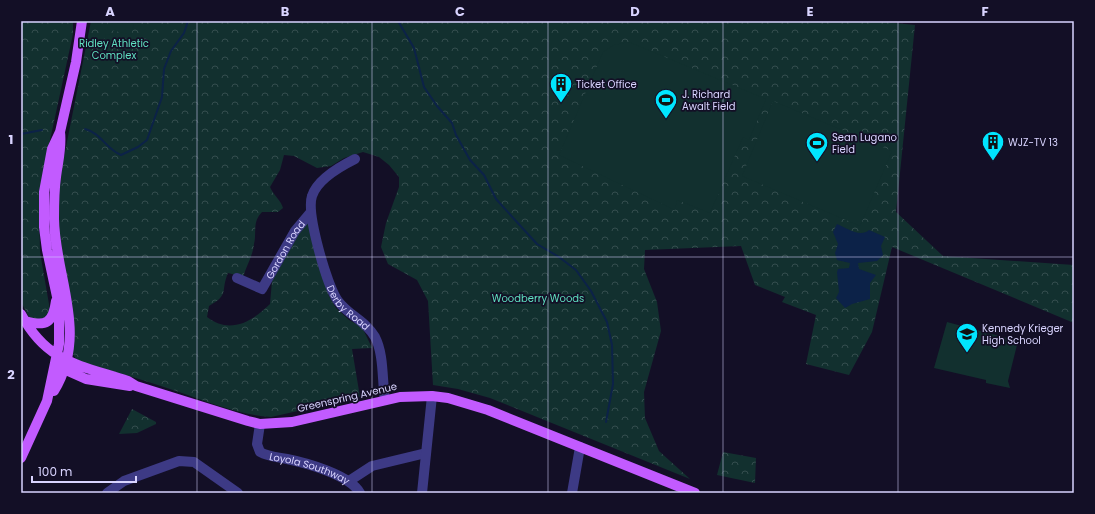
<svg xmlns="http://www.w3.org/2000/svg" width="1095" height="514" viewBox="0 0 1095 514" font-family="Poppins,sans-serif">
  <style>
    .forest { fill: url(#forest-crowns) }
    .garden { fill: #12302f }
    .water { fill: #0c2248 }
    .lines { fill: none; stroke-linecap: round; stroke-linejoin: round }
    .stream { stroke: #0c2248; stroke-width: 2 }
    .minor { stroke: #3d3a85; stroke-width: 10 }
    .major { stroke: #c25bff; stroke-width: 10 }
    .grid { fill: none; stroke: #d9d4ff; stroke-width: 1; stroke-opacity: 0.55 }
    .labels { text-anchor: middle; stroke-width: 3.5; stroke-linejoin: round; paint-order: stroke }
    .park-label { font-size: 10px; fill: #5fe0c0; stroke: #130f26 }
    .poi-label { font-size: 10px; fill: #d9d4ff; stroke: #130f26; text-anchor: start }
    .street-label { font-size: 10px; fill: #d9d4ff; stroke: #130f26 }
    .neatline { fill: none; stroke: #d9d4ff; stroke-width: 1.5 }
    .grid-label { font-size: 13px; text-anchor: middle; font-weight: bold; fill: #d9d4ff }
  </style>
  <defs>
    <pattern id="forest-crowns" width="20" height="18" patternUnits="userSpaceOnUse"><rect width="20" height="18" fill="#12302f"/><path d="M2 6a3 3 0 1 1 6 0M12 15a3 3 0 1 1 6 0" fill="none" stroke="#344d4e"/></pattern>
  </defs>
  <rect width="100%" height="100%" fill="#130f26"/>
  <path class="forest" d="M21 21H73V34L42 177 39 209 40 252 50 310C46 321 39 321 29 317L21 302Z
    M91 21H875L915 25 896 212 943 256 1074 265V323L892 247 872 332 849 375 806 364 816 315 782 302 785 297 755 285 741 246 645 250 644 269 657 302 661 331 644 392 645 418 659 451 690 479 490 398 458 389 433 385 428 301 417 280 388 264 381 247 386 223 399 187V177L389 165 379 157 363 152 344 158 331 166 317 168 294 156 284 155 280 170 270 187C273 195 281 200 283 208L278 212H262C252 222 257 232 254 244 253 255 246 267 243 277L228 273C220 292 230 294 209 306L207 317C230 335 253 321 270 304L272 281 307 219 329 296 336 308 349 320 362 327 372 348 352 349 360 397 271 417C240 415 211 403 182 393 150 382 117 372 84 363L76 359 73 354 58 225 59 182Z
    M132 409 156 422V424L137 433 119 434Z
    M723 452 756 458 755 483 717 475Z"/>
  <path class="garden" d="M109 21H122L134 24 131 35 107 29Z
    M106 34 130 40 127 51 103 46Z
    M629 42 766 99 749 140 743 137 710 213 677 200 675 210 559 155 603 52 614 45Z
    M773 101 892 151 860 226 742 176Z
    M947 322 1018 341 1008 381 1010 388 986 383V380L934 368Z"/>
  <path class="water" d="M837 224C847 228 860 238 869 230L885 237 881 246 883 255 877 261 858 263 859 269 876 275 870 283V299L852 304 845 308 836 298 839 292 837 272 838 269 849 268 850 263 837 260 835 253 838 244 833 232Z"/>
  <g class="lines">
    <path class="stream" d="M398 21 414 48 424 87 437 106 452 123 456 135 470 160 484 175 496 199 537 244 559 257 576 270 591 291 607 322 612 345 613 384 606 422
      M85 129C101 133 106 149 121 155L138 147 147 140 162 97 164 69 171 51 184 33 188 21
      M21 134 42 130"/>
    <g class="minor">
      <path id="s1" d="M355 159C341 166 317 180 312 196 306 213 327 286 338 301 348 315 366 321 375 337 384 354 382 380 385 400"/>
      <path id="s2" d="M237 278 262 289 295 231 311 212"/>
      <path id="s3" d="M260 424 257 444 260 452C269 457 278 457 287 459 307 463 350 475 360 493"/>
      <path d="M349 481 372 466 426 453"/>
      <path d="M107 493 124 481 179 461 194 462 238 493"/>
      <path d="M422 493 432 396"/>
      <path d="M572 493 580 447"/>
    </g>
    <path class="major" d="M21 314C47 363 80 365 128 381L136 386 248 421 260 424 292 422 400 397 432 396 448 398 488 410 695 493
      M25 321C46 327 53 323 56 301
      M59 367 86 379 130 386
      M54 391C89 333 55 278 54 219 54 205 54 191 56 177 58 161 62 147 60 132
      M21 458 47 401 59 344V306L47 250 44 227V192L52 149 60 132 76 62 82 21"/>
  </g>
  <path class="grid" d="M197 21V493M372 21V493M548 21V493M723 21V493M898 21V493M21 257H1074"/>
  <defs>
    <g id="building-pin" transform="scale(1.15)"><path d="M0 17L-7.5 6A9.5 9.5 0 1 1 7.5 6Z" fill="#00e5ff" stroke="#130f26"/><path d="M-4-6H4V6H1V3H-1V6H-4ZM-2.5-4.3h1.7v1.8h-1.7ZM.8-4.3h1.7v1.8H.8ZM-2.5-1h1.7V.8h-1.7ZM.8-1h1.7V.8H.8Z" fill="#111"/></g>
    <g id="stadium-pin" transform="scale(1.15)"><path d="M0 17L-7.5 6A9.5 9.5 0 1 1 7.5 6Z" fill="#00e5ff" stroke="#130f26"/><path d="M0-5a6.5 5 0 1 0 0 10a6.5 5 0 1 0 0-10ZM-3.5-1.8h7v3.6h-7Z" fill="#111"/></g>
    <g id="school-pin" transform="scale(1.15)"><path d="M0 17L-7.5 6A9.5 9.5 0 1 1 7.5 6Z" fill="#00e5ff" stroke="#130f26"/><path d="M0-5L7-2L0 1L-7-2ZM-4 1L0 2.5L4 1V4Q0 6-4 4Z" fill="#111"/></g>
  </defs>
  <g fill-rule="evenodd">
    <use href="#building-pin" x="561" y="84"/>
    <use href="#stadium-pin" x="666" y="100"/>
    <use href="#building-pin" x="993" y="142"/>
    <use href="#stadium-pin" x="817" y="143"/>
    <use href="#school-pin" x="967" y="334"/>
  </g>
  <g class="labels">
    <g class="park-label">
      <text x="114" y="47">Ridley Athletic<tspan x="114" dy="12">Complex</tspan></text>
      <text x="538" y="302">Woodberry Woods</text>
    </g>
    <g class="poi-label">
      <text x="576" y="88">Ticket Office</text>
      <text x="682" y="98">J. Richard<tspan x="682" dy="12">Awalt Field</tspan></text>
      <text x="832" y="141">Sean Lugano<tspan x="832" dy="12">Field</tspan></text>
      <text x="1008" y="146">WJZ-TV 13</text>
      <text x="982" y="332">Kennedy Krieger<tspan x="982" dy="12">High School</tspan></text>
    </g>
    <g class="street-label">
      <text dy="4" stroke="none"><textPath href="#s2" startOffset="73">Gordon Road</textPath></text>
      <text dy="4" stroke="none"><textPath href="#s1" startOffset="179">Derby Road</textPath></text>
      <text transform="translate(347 397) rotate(-13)" y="4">Greenspring Avenue</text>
      <text dy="4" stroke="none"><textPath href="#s3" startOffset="81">Loyola Southway</textPath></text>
    </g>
  </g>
  <rect width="1095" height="514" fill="none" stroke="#130f26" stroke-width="44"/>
  <path d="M32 476v6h104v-6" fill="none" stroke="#d9d4ff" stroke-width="2"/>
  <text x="38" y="476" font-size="12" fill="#d9d4ff" stroke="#130f26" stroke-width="3" paint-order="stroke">100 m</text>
  <rect x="22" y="22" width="1051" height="470" class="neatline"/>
  <g class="grid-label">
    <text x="110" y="16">A</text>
    <text x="285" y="16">B</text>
    <text x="460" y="16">C</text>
    <text x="635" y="16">D</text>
    <text x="810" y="16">E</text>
    <text x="985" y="16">F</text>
    <text x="11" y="144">1</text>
    <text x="11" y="379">2</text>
  </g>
</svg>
